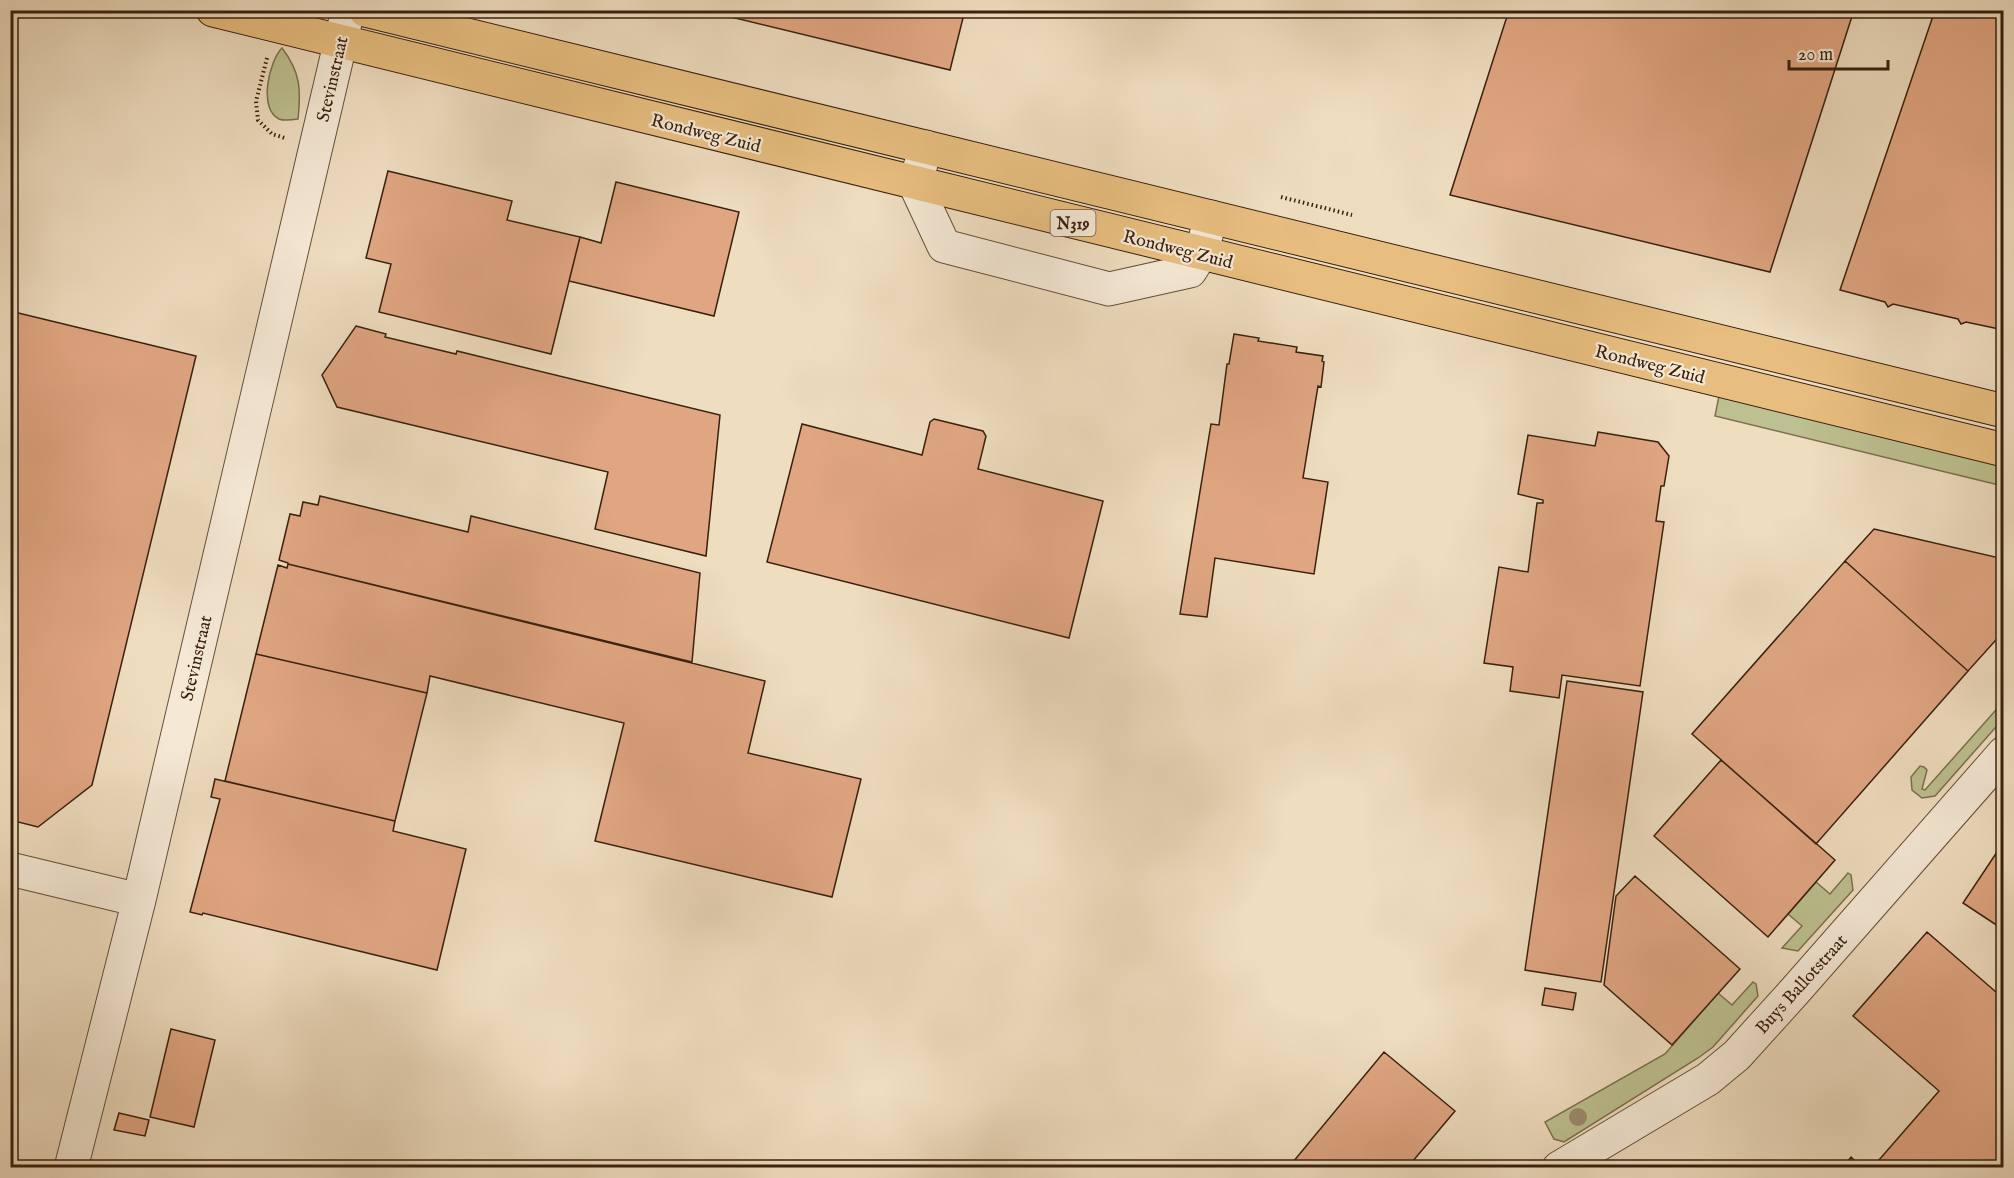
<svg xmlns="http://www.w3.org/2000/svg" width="2014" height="1178" viewBox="0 0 2014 1178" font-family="'IM FELL English',serif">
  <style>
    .green { fill: #bdc090; stroke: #7b704f; stroke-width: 1.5 }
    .building { fill: #e0a682; stroke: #39200e; stroke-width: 1.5 }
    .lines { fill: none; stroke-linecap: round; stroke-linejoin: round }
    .minor-casing { stroke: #664f3a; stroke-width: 35 }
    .major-casing { stroke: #39200e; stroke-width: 35 }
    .path { stroke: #39200e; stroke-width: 4; stroke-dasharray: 1.5 3; stroke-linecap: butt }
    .minor { stroke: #f5e9d6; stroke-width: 33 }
    .major { stroke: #e8be80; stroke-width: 33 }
    .tree { fill: #9d8b70 }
    .labels { text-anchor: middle; stroke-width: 4.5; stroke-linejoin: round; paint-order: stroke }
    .shield { fill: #f5e9d6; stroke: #715c4a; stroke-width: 1.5 }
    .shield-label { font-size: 16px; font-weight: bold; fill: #39200e }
    .street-label { font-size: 18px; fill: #39200e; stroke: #f5e9d6 }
  </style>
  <rect width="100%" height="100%" fill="#efddc0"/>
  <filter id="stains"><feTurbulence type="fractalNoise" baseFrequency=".00333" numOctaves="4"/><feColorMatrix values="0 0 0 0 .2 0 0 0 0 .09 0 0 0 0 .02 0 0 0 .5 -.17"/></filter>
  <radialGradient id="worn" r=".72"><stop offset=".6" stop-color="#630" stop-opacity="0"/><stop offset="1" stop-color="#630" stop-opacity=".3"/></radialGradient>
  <path class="green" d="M282 48C301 73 301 90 298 119 292 120 284 121 279 119 258 109 269 61 282 48Z
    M1720 391 2003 461V486L1715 416Z
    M2003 702V719L1935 796 1922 798 1912 790 1911 777 1920 766 1924 767 1927 770 1922 789 1925 790Z
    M1848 873 1851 875 1853 890 1798 951 1782 948 1802 926 1788 914 1816 882 1830 894Z
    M1753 982 1756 984 1758 996 1713 1047 1698 1058 1564 1142 1554 1139 1545 1122 1665 1054 1718 993 1732 1005Z"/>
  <path class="building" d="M702 10H965L950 70Z
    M1509 10H1854L1770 272 1450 195Z
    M1935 10H2004V330L1966 322 1961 324 1958 319 1893 304 1888 307 1885 302 1840 290Z
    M388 171 512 201 507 220 580 237 551 354 379 312 391 264 366 258Z
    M616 182 739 212 714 316 569 281 580 237 601 243Z
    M10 311 196 356 92 785 38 827 10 820Z
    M356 326 386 334 385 337 456 354 457 351 720 415 706 556 595 529 608 472 337 407 322 375Z
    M1234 334 1259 338 1258 341 1297 347 1296 352 1323 356 1322 361 1324 362 1321 387 1318 386 1303 478 1328 482 1314 574 1215 558 1207 617 1180 614 1211 424 1219 425 1227 364H1229Z
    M934 419 983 431 986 436 978 469 1103 501 1069 638 767 562 802 424 922 455 930 422Z
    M1598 432 1658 442 1669 456 1664 486H1661L1656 521 1664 522 1640 686 1562 675 1559 698 1510 691 1513 667 1484 663 1499 567 1528 572 1537 503H1543V500L1518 494 1528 435 1595 446Z
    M320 496 468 532 471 516 700 573 692 662 288 564V563L279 560 290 514 300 516 303 502 318 505Z
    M1874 529 2004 559V631L1968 671 1845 561Z
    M1845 561 1968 671 1816 844 1692 734Z
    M288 564 765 681 748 753 861 779 832 897 595 841 624 723 430 676 427 693 256 654 278 565 287 568Z
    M256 654 427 693 395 821 225 781Z
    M1567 681 1643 692 1601 982 1525 970Z
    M1721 760 1835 860 1768 937 1654 836Z
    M215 779 395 821 393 831 466 849 437 970 203 913 202 915 190 912 220 799 211 797Z
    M1999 849 2004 852V930L1963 903Z
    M1635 876 1740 969 1672 1045 1604 985 1616 896Z
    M1927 932 2004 999V1168H1872L1939 1091 1853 1016Z
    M1545 988 1576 993 1573 1010 1542 1005Z
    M171 1029 215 1040 194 1127 150 1117Z
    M1384 1052 1455 1111 1407 1168H1288Z
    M119 1113 149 1120 145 1136 114 1130Z
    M1851 1157 1862 1168H1842Z"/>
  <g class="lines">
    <g class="minor-casing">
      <path id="minor" d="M926 147 915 184 944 246 1109 289 1190 271 1201 254 1211 217
        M10 869 139 900
        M71 1168 139 900 348 10
        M1559 1168 1708 1079 1737 1055 1794 992 2004 753"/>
    </g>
    <g class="major-casing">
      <path id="major" d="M213 10 2004 450
        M365 10 2004 411"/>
    </g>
    <path class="path" d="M267 58 256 101 258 120 272 134 285 138
      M1281 197 1352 215"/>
    <use href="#minor" class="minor"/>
    <use href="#major" class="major"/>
  </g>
  <circle class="tree" cx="1578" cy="1117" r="9"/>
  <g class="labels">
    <rect class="shield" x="1050.5" y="210" width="45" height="26" rx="4.5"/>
    <g class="shield-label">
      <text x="1073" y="229">N319</text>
    </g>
    <g class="street-label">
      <text transform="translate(332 79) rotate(-77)" y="6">Stevinstraat</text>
      <text transform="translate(706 133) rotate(14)" y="6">Rondweg Zuid</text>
      <text transform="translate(1178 249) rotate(14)" y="6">Rondweg Zuid</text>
      <text transform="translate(1650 364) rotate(14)" y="6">Rondweg Zuid</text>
      <text transform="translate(196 658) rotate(-77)" y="6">Stevinstraat</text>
      <text transform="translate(1801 984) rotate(-48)" y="6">Buys Ballotstraat</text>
    </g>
  </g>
  <rect width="2014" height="1178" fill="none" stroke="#efddc0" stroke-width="36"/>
  <rect x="12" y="12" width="1990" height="1154" fill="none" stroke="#39200e" stroke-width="3"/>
  <rect x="18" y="18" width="1978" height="1142" fill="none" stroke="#39200e" stroke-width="1.5"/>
  <path d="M1789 60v9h99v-9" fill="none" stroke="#39200e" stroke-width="3"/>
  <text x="1798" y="60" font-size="18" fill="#39200e" stroke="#f5e9d6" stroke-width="4.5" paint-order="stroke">20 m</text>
  <rect width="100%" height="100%" filter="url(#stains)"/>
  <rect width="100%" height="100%" fill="url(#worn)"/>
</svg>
